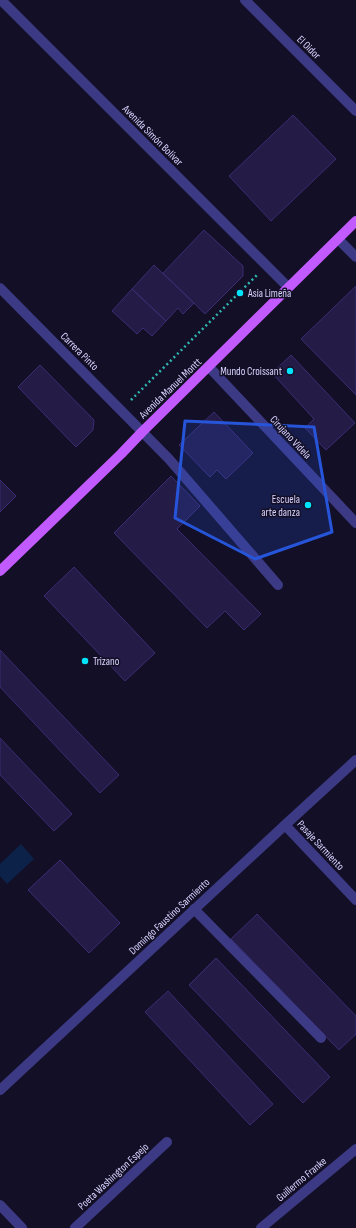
<svg xmlns="http://www.w3.org/2000/svg" width="356" height="1228" viewBox="0 0 356 1228" font-family="'Sofia Sans Condensed',sans-serif">
  <style>
    .water { fill: #0c2248 }
    .building { fill: #241b47; stroke: #3b2d73 }
    .lines { fill: none; stroke-linecap: round; stroke-linejoin: round }
    .path { stroke: #2fb8b0; stroke-width: 2.5; stroke-dasharray: 2 3; stroke-linecap: butt }
    .minor { stroke: #3d3a85; stroke-width: 10 }
    .major { stroke: #c25bff; stroke-width: 10 }
    .marked { fill: #2655da; fill-opacity: 0.2; stroke: #2655da; stroke-width: 3; stroke-linejoin: round }
    .poi-dot { fill: #00e5ff; stroke: #130f26; stroke-width: 1.5 }
    .labels { text-anchor: middle; stroke-width: 3; stroke-linejoin: round; paint-order: stroke }
    .street-label { font-size: 11px; fill: #d9d4ff; stroke: #130f26 }
    .poi-label { font-size: 11px; fill: #d9d4ff; stroke: #130f26; text-anchor: start }
  </style>
  <rect width="100%" height="100%" fill="#130f26"/>
  <path class="water" d="M21 844 34 859 7 884 0 876V864Z"/>
  <path class="building" d="M293 115 336 159 271 221 229 176Z
    M204 230 243 266V276L205 314 163 273Z
    M154 265 194 303 183 314 178 308 166 321 132 289Z
    M356 286V395L301 339Z
    M132 289 166 321 152 336 143 328 137 334 112 311Z
    M291 355 355 423 326 450 305 428 314 419 272 373Z
    M40 365 94 420 93 430 76 447 18 387Z
    M214 412 253 453 226 479 217 470 210 477 179 445Z
    M171 476 200 506 177 529 261 614 244 630 225 611 207 628 114 533Z
    M0 480 16 496 0 512Z
    M74 567 155 653 125 681 44 596Z
    M0 650 119 775 100 793 0 687Z
    M0 738 72 814 54 831 0 775Z
    M60 860 120 923 89 953 28 890Z
    M257 914 356 1016V1034L339 1050 231 939Z
    M216 958 330 1077 303 1103 189 985Z
    M168 991 273 1104 250 1125 145 1012Z"/>
  <g class="lines">
    <path class="path" d="M131 400 257 275"/>
    <path class="minor" d="M1 0 288 287
      M245 0 356 111
      M338 239 356 257
      M0 288 169 459 278 585
      M209 367 356 523
      M285 825 356 900
      M194 909 321 1038
      M0 1090 285 825 356 760
      M0 1205 22 1228
      M75 1228 167 1142
      M261 1228 356 1149"/>
    <path class="major" d="M0 571 121 454 142 432 356 221"/>
  </g>
  <path class="marked" d="M185 421 314 427 332 532 255 559 175 518Z"/>
  <g class="poi-dot">
    <circle cx="240" cy="293" r="4"/>
    <circle cx="290" cy="371" r="4"/>
    <circle cx="308" cy="505" r="4"/>
    <circle cx="85" cy="661" r="4"/>
  </g>
  <g class="labels">
    <g class="street-label">
      <text transform="translate(309 47) rotate(45)" y="4">El Oidor</text>
      <text transform="translate(153 135) rotate(45)" y="4">Avenida Simón Bolívar</text>
      <text transform="translate(80 351) rotate(45)" y="4">Carrera Pinto</text>
      <text transform="translate(170 388) rotate(-44)" y="4">Avenida Manuel Montt</text>
      <text transform="translate(291 437) rotate(47)" y="4">Cirujano Videla</text>
      <text transform="translate(321 845) rotate(47)" y="4">Pasaje Sarmiento</text>
      <text transform="translate(169 916) rotate(-43)" y="4">Domingo Faustino Sarmiento</text>
      <text transform="translate(113 1176) rotate(-43)" y="4">Poeta Washington Espejo</text>
      <text transform="translate(301 1179) rotate(-40)" y="4">Guillermo Franke</text>
    </g>
    <g class="poi-label">
      <text x="248" y="297">Asia Limeña</text>
      <text x="282" y="375" text-anchor="end">Mundo Croissant</text>
      <text x="300" y="503" text-anchor="end">Escuela<tspan x="300" dy="13">arte danza</tspan></text>
      <text x="93" y="665">Trizano</text>
    </g>
  </g>
</svg>
